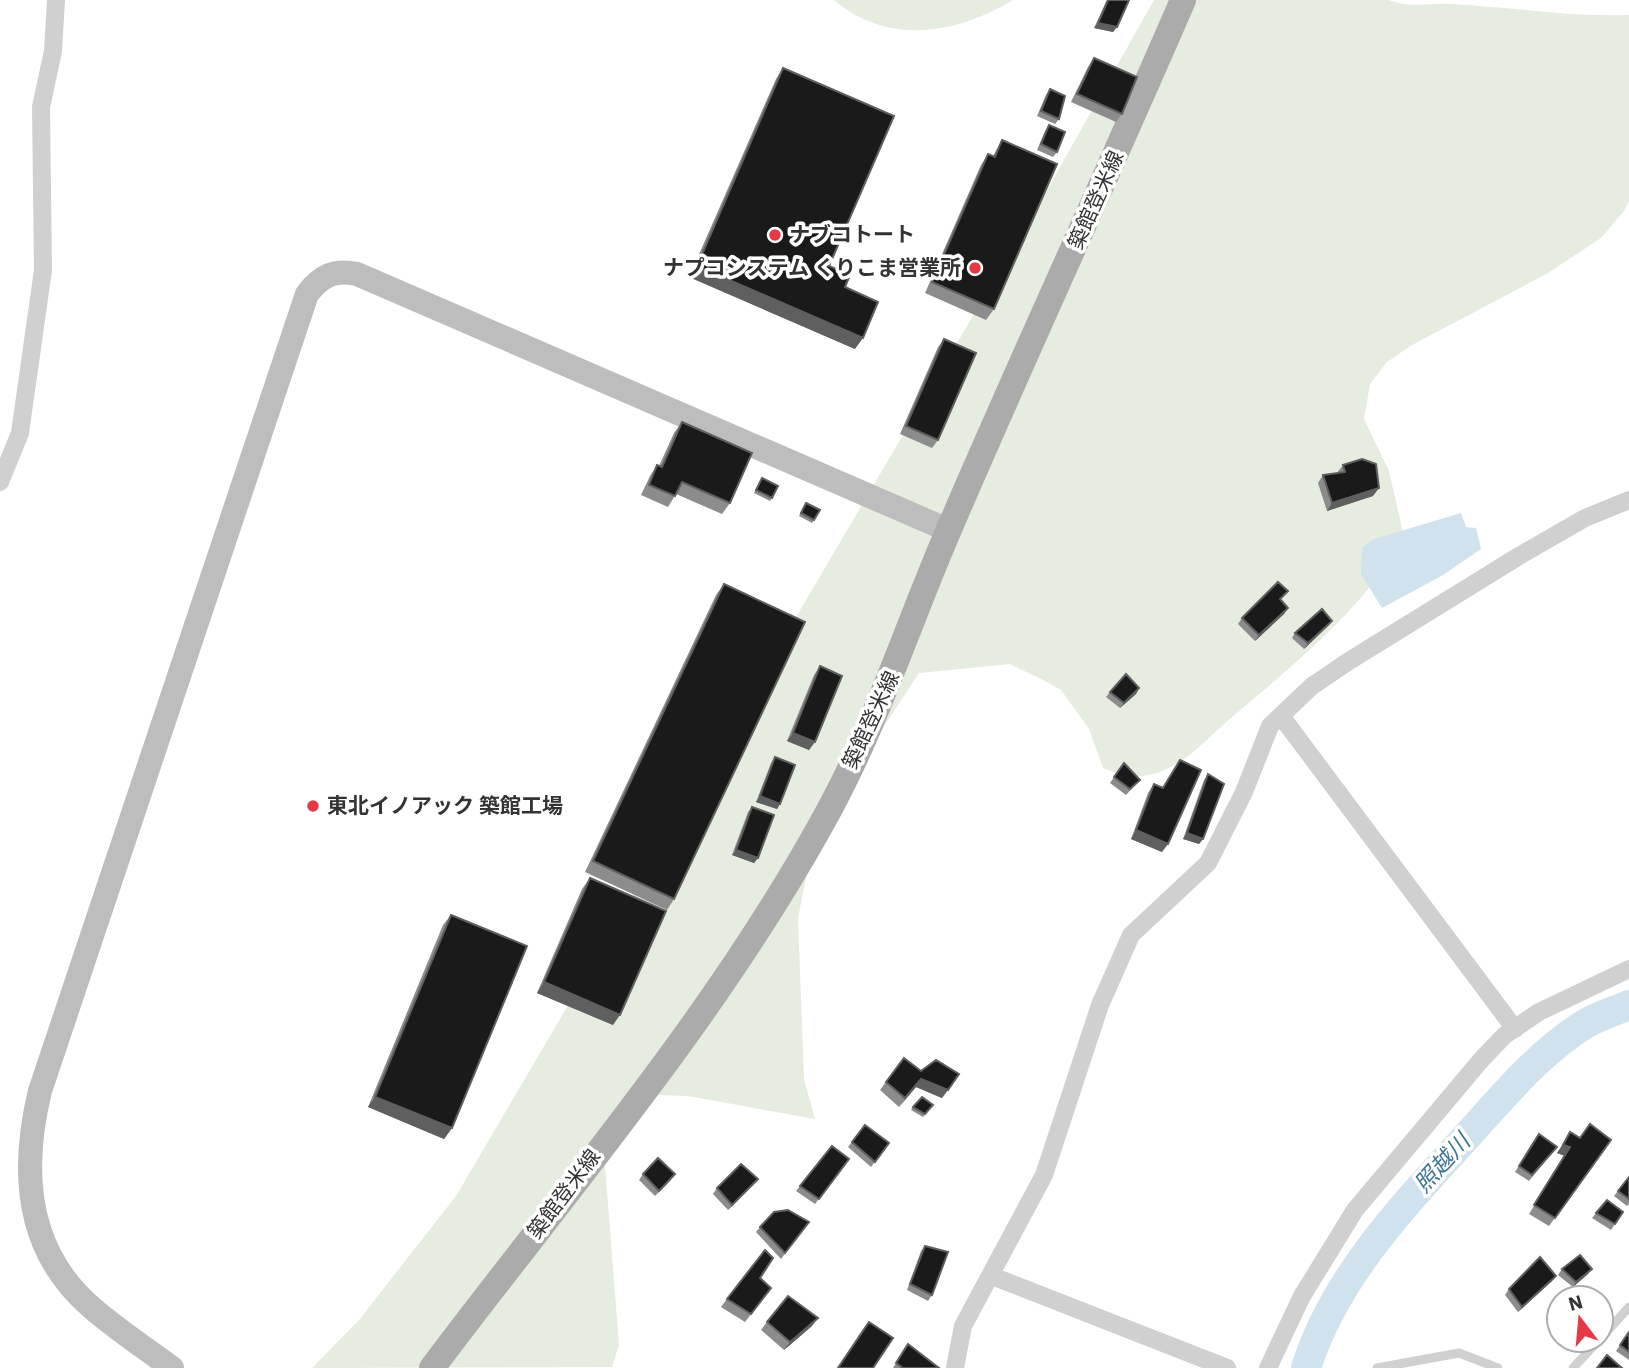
<svg xmlns="http://www.w3.org/2000/svg" width="1629" height="1368" viewBox="0 0 1629 1368" font-family="'IBM Plex Sans','Noto Sans JP',sans-serif">
  <style>
    .green { fill: #e6ecdf }
    .water { fill: #cfe2ee }
    .lines { fill: none; stroke-linecap: round; stroke-linejoin: round }
    .river { stroke: #cfe2ee; stroke-width: 30 }
    .lane { stroke: #d0d0d0; stroke-width: 9 }
    .street { stroke: #d0d0d0; stroke-width: 18 }
    .secondary { stroke: #bdbdbd; stroke-width: 24 }
    .primary { stroke: #ababab; stroke-width: 26 }
    .wall { fill: #8c8c8c }
    .shaded-wall { fill: #5f5f5f }
    .building { fill: #1a1a1a; stroke: #5f5f5f; stroke-width: 2 }
    .poi-dot { fill: #e63946; stroke: #fff; stroke-width: 2.5 }
    .labels { text-anchor: middle; stroke-width: 7; stroke-linejoin: round; paint-order: stroke }
    .street-label { font-size: 21px; fill: #333; stroke: #fff }
    .poi-label { font-size: 21px; font-weight: bold; fill: #333; stroke: #fff; text-anchor: start }
    .water-label { font-size: 23px; font-style: italic; fill: #3f7597; stroke: #fff }
  </style>
  <rect width="100%" height="100%" fill="#fff"/>
  <path class="green" d="M834 0H1013C957 34 888 46 834 0Z
    M1154 0H1388C1409 8 1429 3 1451 4 1511 7 1568 17 1629 15V201L1624 211 1601 238 1548 273 1412 345 1387 362 1370 384 1364 419 1389 471 1404 537C1364 609 1293 665 1231 718 1214 732 1197 751 1178 763 1151 779 1131 780 1103 768L1089 729 1061 690 1045 681 1010 664 919 673 815 832 798 918 804 1079 815 1119 688 1096 658 1095 614 1127 605 1166 619 1345 612 1367 312 1368 359 1320 456 1196 1051 183Z"/>
  <path class="water" d="M1461 513 1466 527 1476 528 1481 549 1443 575 1382 608 1361 574 1362 548 1374 539Z"/>
  <g class="lines">
    <path class="river" d="M1306 1368C1335 1276 1405 1204 1469 1134 1504 1095 1540 1052 1585 1024 1598 1016 1615 1011 1629 1005"/>
    <path class="lane" d="M1601 1338 1629 1307
      M1377 1368 1459 1353 1498 1368
      M1573 1368 1599 1340"/>
    <path class="street" d="M0 482 20 433 43 270 41 107 53 51 56 0
      M1281 716 1515 1029
      M992 1276 1227 1368
      M955 1368 963 1326 1044 1175 1100 1005 1131 935 1208 863 1244 792 1270 726 1312 686 1349 661 1519 556 1585 518 1629 500
      M1268 1368 1302 1296 1355 1210 1481 1060 1505 1035 1539 1012 1629 969"/>
    <path class="secondary" d="M172 1368C145 1348 116 1329 91 1307 25 1250 21 1169 40 1091L307 294C321 276 334 269 357 274L948 530"/>
    <path class="primary" d="M432 1368C566 1190 714 1018 822 823 875 729 907 626 950 527 1026 350 1107 176 1183 0"/>
  </g>
  <path class="wall" d="M1107 0H1129L1113 32 1094 28Z
    M1094 58 1122 114 1116 122 1071 102 1088 67Z
    M783 68 829 266 845 287 855 349 689 277 776 79Z
    M1050 89 1059 119 1055 124 1037 116 1046 95Z
    M1049 125 1057 152 1053 157 1037 150 1045 131Z
    M1002 140 994 309 986 320 925 293 981 165 988 154 993 156Z
    M944 339 938 440 932 448 900 434 938 347Z
    M682 422 730 503 722 514 676 494 668 507 641 495 650 476 657 465 659 466 674 433Z
    M1343 465 1373 496 1327 511 1318 483 1323 475 1337 473Z
    M760 481 772 498 770 501 754 493Z
    M804 506 814 520 812 523 799 516Z
    M724 584 674 899 667 910 585 872 716 595Z
    M1288 591 1280 600 1288 608 1284 614 1255 641 1238 624 1242 618Z
    M1332 621 1328 626 1304 649 1292 638 1295 633Z
    M820 666 809 750 787 741 814 675Z
    M1139 688 1136 694 1120 708 1106 697 1110 692Z
    M775 757 780 804 777 809 756 802 771 763Z
    M1180 760 1162 852 1131 839 1148 793 1154 784 1162 788Z
    M1124 763 1140 780 1126 795 1110 783Z
    M1208 774 1203 839 1199 844 1183 839 1204 780Z
    M752 807 758 858 754 863 732 855 748 812Z
    M590 878 613 1025 537 993 582 889Z
    M451 915 452 1128 444 1139 368 1107 443 925Z
    M904 1058 942 1098 916 1087 899 1107 880 1090Z
    M933 1105 923 1117 911 1110 913 1107Z
    M865 1125 889 1143 871 1167 848 1147Z
    M1570 1132 1580 1138 1611 1140 1549 1226 1529 1214 1565 1156 1557 1153Z
    M1539 1134 1557 1147 1529 1181 1515 1172Z
    M849 1159 815 1204 796 1191 800 1186Z
    M643 1174 671 1180 655 1196 639 1180Z
    M1629 1177V1204L1627 1206 1614 1196Z
    M758 1179 754 1184 728 1210 713 1194 717 1188Z
    M1623 1212 1611 1230 1592 1218 1596 1213Z
    M809 1222 781 1259 756 1232 760 1227Z
    M925 1246 932 1295 928 1301 907 1290 921 1251Z
    M1562 1269 1588 1274 1573 1287 1558 1275Z
    M760 1278 771 1288 745 1322 721 1307 727 1299Z
    M1552 1281 1518 1312 1505 1295 1509 1289Z
    M767 1322 812 1326 784 1350 761 1330Z
    M1629 1332V1360L1616 1351Z
    M908 1344 939 1368H893Z"/>
  <path class="shaded-wall" d="M1098 23 1117 27 1113 32 1094 28Z
    M697 266 863 338 855 349 689 277Z
    M1379 488 1373 496 1327 511 1332 503Z
    M1288 608 1284 614 1255 641 1259 635Z
    M1332 621 1328 626 1304 649 1308 643Z
    M1139 688 1136 694 1120 708 1124 703Z
    M793 733 815 742 809 750 787 741Z
    M760 796 780 804 777 809 756 802Z
    M1136 830 1168 844 1162 852 1131 839Z
    M1187 833 1203 839 1199 844 1183 839Z
    M736 850 758 858 754 863 732 855Z
    M544 982 620 1015 613 1025 537 993Z
    M921 1079 948 1090 942 1098 916 1087 899 1107Z
    M375 1097 452 1128 444 1139 368 1107Z
    M1563 1145 1570 1147 1565 1156 1557 1153Z
    M758 1179 754 1184 728 1210 732 1205Z
    M1592 1269 1588 1274 1573 1287 1576 1282Z
    M1556 1276 1552 1281 1518 1312 1522 1307Z
    M818 1318 812 1326 784 1350 790 1342Z"/>
  <path class="building" d="M1108 0H1129L1117 27 1098 23Z
    M1094 58 1137 77 1122 114 1077 94Z
    M783 68 894 116 829 266 850 275 845 287 878 302 863 338 697 266Z
    M1050 89 1065 96 1059 119 1041 111Z
    M1049 125 1065 132 1057 152 1041 144Z
    M1002 140 1057 164 994 309 932 282 988 154 995 157Z
    M944 339 976 353 938 440 906 426Z
    M682 422 752 453 730 503 682 482 675 496 649 485 657 465 662 467Z
    M1362 459 1376 464 1379 488 1332 503 1323 475 1345 472 1343 465Z
    M762 478 778 486 772 498 756 490Z
    M806 503 820 510 814 520 801 513Z
    M1278 582 1288 591 1280 599 1288 608 1259 635 1242 618Z
    M724 584 805 622 674 899 593 861Z
    M1322 609 1332 621 1308 643 1295 633Z
    M820 666 842 676 815 742 793 733Z
    M1126 674 1139 688 1124 703 1110 692Z
    M775 757 795 765 780 804 760 796Z
    M1180 760 1201 770 1168 844 1136 830 1154 784 1163 788Z
    M1124 763 1140 780 1130 789 1114 777Z
    M1208 774 1224 784 1203 839 1187 833Z
    M752 807 774 815 758 858 736 850Z
    M590 878 666 911 620 1015 544 982Z
    M451 915 527 946 452 1128 375 1097Z
    M904 1058 921 1071 936 1060 959 1074 948 1090 921 1079 905 1098 886 1082Z
    M922 1097 933 1105 925 1114 913 1107Z
    M1590 1124 1611 1140 1555 1218 1534 1205 1570 1147 1563 1145 1570 1132 1580 1138Z
    M865 1125 889 1143 875 1162 852 1142Z
    M1539 1134 1557 1147 1532 1175 1519 1166Z
    M832 1146 849 1159 819 1199 800 1186Z
    M658 1158 675 1174 659 1191 643 1174Z
    M741 1164 758 1179 732 1205 717 1188Z
    M1629 1177V1199L1618 1191Z
    M1607 1200 1623 1212 1615 1224 1596 1213Z
    M788 1210 809 1222 785 1253 760 1227 774 1212Z
    M925 1246 948 1252 932 1295 910 1284Z
    M765 1250 773 1258 760 1278 771 1288 751 1314 727 1299Z
    M1580 1255 1592 1269 1576 1282 1562 1269Z
    M1540 1257 1556 1276 1522 1307 1509 1289Z
    M788 1296 818 1318 790 1342 767 1322Z
    M869 1322 893 1338 873 1368H838Z
    M1629 1332V1352L1620 1345Z
    M908 1344 939 1368H903L896 1363Z
    M1607 1355 1622 1368H1597Z"/>
  <g class="poi-dot">
    <circle cx="775" cy="235" r="7"/>
    <circle cx="975" cy="268" r="7"/>
    <circle cx="313" cy="806" r="7"/>
  </g>
  <g class="labels">
    <g class="street-label">
      <text transform="translate(1096 200) rotate(-66)" y="7">築館登米線</text>
      <text transform="translate(871 720) rotate(-65)" y="7">築館登米線</text>
      <text transform="translate(564 1194) rotate(-53)" y="7">築館登米線</text>
    </g>
    <g class="poi-label">
      <text x="789" y="242">ナブコトート</text>
      <text x="961" y="275" text-anchor="end">ナプコシステム くりこま営業所</text>
      <text x="327" y="813">東北イノアック 築館工場</text>
    </g>
    <g class="water-label">
      <text transform="translate(1442 1163) rotate(-48)" y="8">照越川</text>
    </g>
  </g>
  <g transform="translate(1580 1319) rotate(344)"><circle r="33" fill="#ffffff" stroke="#adadad" stroke-width="2"/>
  <path d="M0-5L12 26L0 18L-12 26Z" fill="#e63946"/>
  <text y="-10" font-size="19" font-weight="bold" text-anchor="middle" fill="#333333">N</text>
  </g>
</svg>
